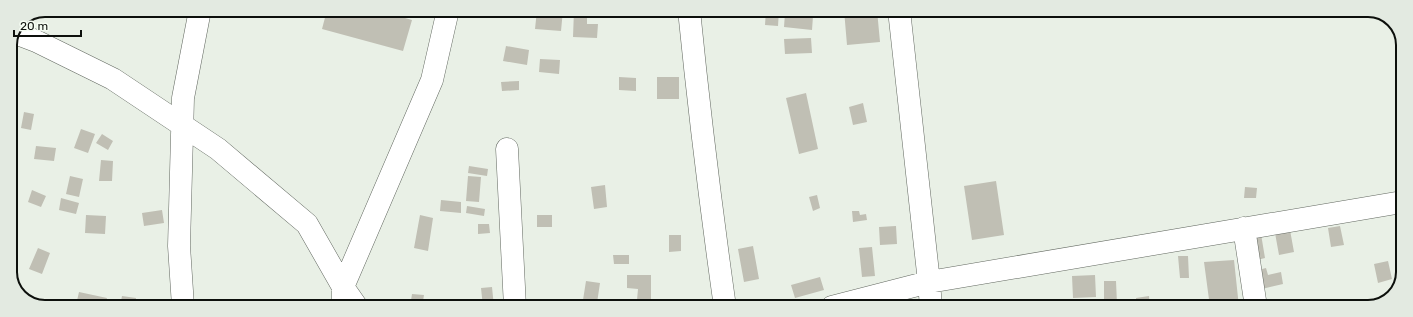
<svg xmlns="http://www.w3.org/2000/svg" width="1413" height="317" viewBox="0 0 1413 317" font-family="Rubik,sans-serif">
  <style>
    .building { fill: #c0bfb4 }
    .lines { fill: none; stroke-linecap: round; stroke-linejoin: round }
    .minor-casing { stroke: #626860; stroke-width: 23 }
    .minor { stroke: #fff; stroke-width: 22 }
    .rim { fill: none; stroke: #0d100c; stroke-width: 2 }
  </style>
  <rect width="100%" height="100%" fill="#e9f0e6"/>
  <path class="building" d="M327 10H377L412 20 403 51 322 29Z
    M491 10H500V17H490Z
    M537 10H563L561 31 535 29Z
    M574 10H587V24H598L597 38 573 37Z
    M766 10H779L778 26 765 25Z
    M844 10H877L880 42 847 45Z
    M785 13 813 16 812 30 784 27Z
    M811 38 812 53 785 54 784 39Z
    M506 46 529 50 527 65 503 61Z
    M540 59 560 60 559 74 539 72Z
    M619 77 636 78V91L619 90Z
    M657 77H679V99H657Z
    M519 81V90L502 91 501 82Z
    M806 93 818 149 799 154 786 98Z
    M863 103 867 122 853 125 849 107Z
    M24 112 34 114 31 130 21 128Z
    M81 129 95 134 88 153 74 148Z
    M102 134 113 141 108 150 96 143Z
    M36 146 56 148 54 161 34 159Z
    M101 160 113 161 112 181H99Z
    M469 166 488 169 487 176 468 173Z
    M70 176 83 179 79 197 66 194Z
    M468 176 481 177 479 202 466 201Z
    M996 181 1004 235 972 240 964 186Z
    M605 185 607 207 594 209 591 187Z
    M1245 187 1257 188 1256 198H1244Z
    M32 190 46 196 41 207 28 202Z
    M817 195 820 208 813 211 809 197Z
    M61 198 79 203 76 214 59 210Z
    M441 200 461 202V213L440 211Z
    M467 206 485 209 484 216 466 213Z
    M162 210 164 223 144 226 142 213Z
    M852 211H859L860 215 866 214 867 220 853 222Z
    M86 215 106 216 105 234 85 233Z
    M420 215 433 218 428 251 414 248Z
    M537 215H552V227H537Z
    M478 224H489L490 233 478 234Z
    M896 226 897 244 880 245 879 227Z
    M1340 226 1344 245 1331 247 1328 228Z
    M1290 230 1294 252 1279 255 1275 233Z
    M1261 234 1265 258 1257 260 1253 236Z
    M669 235H681V251L669 252Z
    M753 246 759 279 744 282 738 249Z
    M872 247 875 276 862 277 859 248Z
    M38 248 50 253 42 274 29 269Z
    M613 255H629V264H614Z
    M1178 256H1188L1189 278H1180Z
    M1234 260 1239 307H1210L1204 262Z
    M1388 261 1392 279 1378 283 1374 264Z
    M1266 268 1268 275 1281 272 1283 284 1262 289 1258 270Z
    M627 275H651V300H637L638 289 627 288Z
    M1095 275 1096 297 1073 298 1072 276Z
    M820 277 824 290 795 298 791 285Z
    M586 281 600 283 597 303 583 300Z
    M1104 281H1116L1117 304H1104Z
    M14 283 19 284 17 291 14 284Z
    M492 287 494 307H483L481 288Z
    M79 292 107 298 105 306H82L76 305Z
    M412 294 424 295 422 307H410Z
    M122 296 136 298 135 306H120Z
    M1149 296 1150 307H1137L1136 298Z
    M1378 301V303L1368 307H1364V303Z
    M288 303 302 306H287Z
    M960 303V307H946V304Z"/>
  <g class="lines">
    <g class="minor-casing">
      <path id="minor" d="M689 10C699 110 711 208 725 307
        M899 10 929 282 931 307
        M15 33 36 41 113 79 218 149 307 224 343 287
        M507 149 515 307
        M1244 228 1256 307
        M343 287 432 80 448 10
        M183 306 179 246 183 98 200 10
        M343 307V287L357 307
        M832 307 929 282 1402 202"/>
    </g>
    <use href="#minor" class="minor"/>
  </g>
  <path d="M0 0H1413V317H0ZM45 17H1368A28 28 0 0 1 1396 45V272A28 28 0 0 1 1368 300H45A28 28 0 0 1 17 272V45A28 28 0 0 1 45 17Z" fill="#e3eae1" fill-rule="evenodd"/>
  <path class="rim" d="M45 17H1368A28 28 0 0 1 1396 45V272A28 28 0 0 1 1368 300H45A28 28 0 0 1 17 272V45A28 28 0 0 1 45 17Z"/>
  <path d="M14 30v6h67v-6" fill="none" stroke="#0d100c" stroke-width="2"/>
  <text x="20" y="30" font-size="12" fill="#0d100c" stroke="#f6fdf3" stroke-width="3" paint-order="stroke">20 m</text>
</svg>
